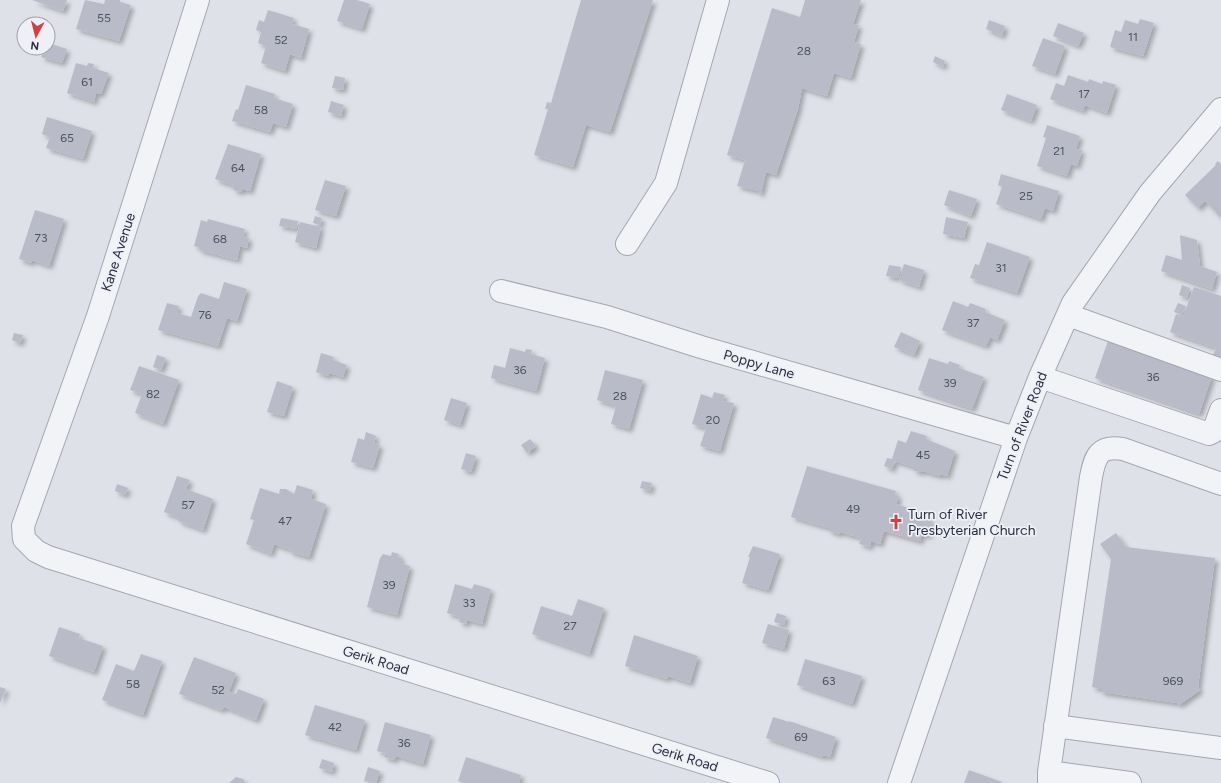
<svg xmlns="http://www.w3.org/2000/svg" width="1221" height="783" viewBox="0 0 1221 783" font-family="Figtree,sans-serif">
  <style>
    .building { fill: #b9bcc8; filter: url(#shadow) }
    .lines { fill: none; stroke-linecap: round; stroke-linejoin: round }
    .minor-casing { stroke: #a4a7b2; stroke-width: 24 }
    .minor { stroke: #f1f3f7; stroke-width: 22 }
    .labels { text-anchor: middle; stroke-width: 3.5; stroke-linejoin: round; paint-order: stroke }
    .number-label { font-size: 12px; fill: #4c5162 }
    .street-label { font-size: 14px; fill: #272d40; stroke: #eef0f6 }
    .poi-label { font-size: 14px; fill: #272d40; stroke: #eef0f6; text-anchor: start }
  </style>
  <defs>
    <filter id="shadow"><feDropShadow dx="3.5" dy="3.5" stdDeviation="2" flood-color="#0004"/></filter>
  </defs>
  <rect width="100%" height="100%" fill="#dfe1e8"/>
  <path class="building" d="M32 0H67L63 11Z
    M85 0 104 4 105 0H120V2L131 5 119 41 76 29Z
    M344 0H357L370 4 362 29 337 21Z
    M581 0H653L610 132 586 125 573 167 534 155 548 109H545L547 102 551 103Z
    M805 0H861L853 24 859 25 854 42 861 44 851 78 834 73 827 96 802 88 798 109 776 175 766 172 761 194 758 193V191L737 186 745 160 727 155 772 8 800 17Z
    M268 10 294 18 292 24 309 29 301 58 290 54 285 71 261 63 266 46 258 43 261 32 256 30 259 20 264 22Z
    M1140 19 1154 23 1143 56 1110 47 1115 30 1121 32 1125 20 1138 24Z
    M989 20 1005 26 1002 36 986 29Z
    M1058 23 1084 33 1078 46 1053 36Z
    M1043 38 1065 46 1055 74 1032 66Z
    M48 43 67 49 62 63 41 57 44 48H48Z
    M935 56 945 61 943 67 933 62Z
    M76 63 87 66 88 63 94 64 93 68 109 73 101 94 96 93 94 102 67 93Z
    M1068 75 1088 82 1089 79 1102 84 1103 81 1116 85 1107 113 1085 105 1083 111 1050 99 1056 83 1064 86Z
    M335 76 345 78 343 90 332 88Z
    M246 85 275 94 274 98 293 104 286 127 273 123 270 132 232 121 236 109 238 110Z
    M1007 94 1037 105 1031 121 1001 110Z
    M331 101 344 105 341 116 328 112Z
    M47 117 92 131 83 159 46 148 50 137 42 134Z
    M1047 125 1080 136 1076 149 1082 150 1077 166 1071 164 1067 176 1037 166 1046 138 1043 137Z
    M228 144 261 154 250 191 242 189 241 192 233 190 234 186 215 179Z
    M1218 161 1221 164V218L1205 201 1198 208 1185 195 1216 165 1215 164Z
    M1001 174 1059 191 1053 211 1045 208 1041 219 996 204 1002 187 998 185Z
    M325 180 346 186 336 216 315 210Z
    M949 190 977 199 971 216 944 205Z
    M35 210 64 219 49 266 32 260 31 263 19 259Z
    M315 216 322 218 320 225 313 223Z
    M946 217 968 222 964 238 943 234Z
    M281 218 298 221 296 229 279 226Z
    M208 219 245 229 243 236 249 238 247 248 240 246 237 260 199 250 200 248 194 246 201 220 207 222Z
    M300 222 321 227 316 248 295 242Z
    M1180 235 1197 240 1200 266 1217 272 1212 289 1161 271 1166 255 1182 260Z
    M987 242 1030 257 1017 293 970 278 975 264 979 265Z
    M904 264 924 270 919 287 899 280Z
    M889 265 901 267 898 278 886 276Z
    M224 282 247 289 237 321 227 318 218 346 158 330 167 303 179 306 177 313 191 317 198 296 201 293 219 299Z
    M1182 285 1190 288 1187 298 1179 295Z
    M1194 287 1221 296V358L1213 355 1216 348 1170 332 1176 314 1183 317Z
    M953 301 968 307 970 303 986 309 985 312 1005 320 997 340 990 337 986 346 942 330Z
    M1178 303 1186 306 1182 315 1174 312Z
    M901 332 920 341 914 355 894 347Z
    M14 333 23 335 20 343 12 340Z
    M1108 341 1212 376 1199 414 1095 378Z
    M510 348 525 352 526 349 532 350 531 354 545 358 536 391 491 378 494 365 505 368Z
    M321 353 334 357 333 360 347 365 343 377 329 373 328 376 316 372Z
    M157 355 166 358 161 370 153 367Z
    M929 358 948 364 949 361 960 365 959 368 984 377 972 409 918 390Z
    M139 366 179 380 163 424 135 413 142 394 130 390Z
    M605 370 643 380 629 429 611 424 616 406 597 400Z
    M277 381 293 387 284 416 267 412Z
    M714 392 725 395 723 401 734 403 720 451 700 446 706 428 692 424 701 394 712 398Z
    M451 398 467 403 460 425 444 420Z
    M911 431 927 436 926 439 955 451 947 476 940 474V476L923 471 921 472 914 471V467L895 461 892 469 884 466 887 458 892 459 898 440 906 443Z
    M366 432 376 436 374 443 380 445 373 468 351 462 358 438 364 440Z
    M530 439 536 446 527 453 521 445Z
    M466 453 476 456 471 472 461 469Z
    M807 466 896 491 895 495 899 496 896 504 928 514 926 519 932 521 928 536 922 534 920 541 884 531 880 544 871 541 870 547 859 544 861 538 840 532 839 534 829 531V528L791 517Z
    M177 476 190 480 186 489 213 499 203 530 178 521 179 518 164 512Z
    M642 481 652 483 650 491 640 488Z
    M117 484 128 488 125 495 115 491Z
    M297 485 313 490 311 499 326 504 309 557 290 552 291 550 274 544 271 554 246 544 254 520 250 519 260 488 279 494 280 489H286L294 494Z
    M1116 533 1126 547 1215 558 1198 687 1200 690 1179 705 1177 703 1101 692V689L1092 687 1111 559 1100 544Z
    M753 546 780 554 768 590 742 583 750 557H748Z
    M392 552 399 554 398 557 402 558 400 563 410 566 397 615 367 607 380 558 383 554 391 556Z
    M455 584 472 589 474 584 491 589 482 624 467 620 466 624 459 622 460 617 447 613Z
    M578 599 604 608 589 654 532 634 541 606 572 616Z
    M777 613 786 616 784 625 774 622Z
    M768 624 789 630 784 649 762 643Z
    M59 627 80 634 79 638 103 646 94 672 49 656Z
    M634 635 698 656 690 683 668 676 667 679 625 666Z
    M141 654 162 661 143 715 102 700 116 664 134 671Z
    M194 657 236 673 229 692 236 694 238 689 264 699 256 720 224 707 222 710 179 694Z
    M805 659 862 676 852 704 797 685Z
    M0 687 6 689 0 703Z
    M315 705 365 720 356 750 305 735Z
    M773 717 789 722V721L836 737 830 757 823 755V757L766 738Z
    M385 722 431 735 423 764 396 756 394 760 384 757 385 753 377 751Z
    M466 757 521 775 519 783H463L458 781Z
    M322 759 334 763 332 772 319 768Z
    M368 767 380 771 376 783 364 781Z
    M969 770 1002 782V783H964Z
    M236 777 243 779 245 783H229Z"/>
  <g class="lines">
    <g class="minor-casing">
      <path id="minor" d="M198 0 98 316 23 526 24 539 36 551 48 557 768 783
        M627 244 666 183 718 0
        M501 291 607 317 701 347 1016 438
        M1068 315 1221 370
        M1040 377 1209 434 1213 432 1221 410
        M1055 726 1221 748
        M1049 772 1130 783
        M899 783 1016 438 1040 377 1073 303 1150 193 1221 109
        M1049 783V772L1091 477C1095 456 1099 445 1123 449L1221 484"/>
    </g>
    <use href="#minor" class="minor"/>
  </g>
  <defs>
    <g id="church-bare" transform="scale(1.2)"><path d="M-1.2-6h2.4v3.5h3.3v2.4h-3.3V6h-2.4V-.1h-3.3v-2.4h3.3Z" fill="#d04143" stroke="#eef0f6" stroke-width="2.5" paint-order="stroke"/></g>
  </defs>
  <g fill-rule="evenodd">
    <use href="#church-bare" x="896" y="522"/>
  </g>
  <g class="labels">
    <g class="number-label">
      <text x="104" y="22">55</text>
      <text x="1133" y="41">11</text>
      <text x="281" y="44">52</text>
      <text x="804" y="55">28</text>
      <text x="87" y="86">61</text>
      <text x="1084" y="98">17</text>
      <text x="261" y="114">58</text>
      <text x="67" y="142">65</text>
      <text x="1059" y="155">21</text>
      <text x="238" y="172">64</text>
      <text x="1026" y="200">25</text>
      <text x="41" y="242">73</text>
      <text x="220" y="243">68</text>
      <text x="1001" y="272">31</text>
      <text x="205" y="319">76</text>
      <text x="973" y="327">37</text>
      <text x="520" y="374">36</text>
      <text x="1153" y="381">36</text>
      <text x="950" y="387">39</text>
      <text x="153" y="398">82</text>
      <text x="620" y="400">28</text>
      <text x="713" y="424">20</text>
      <text x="923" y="459">45</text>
      <text x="188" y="509">57</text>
      <text x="853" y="513">49</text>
      <text x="285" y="525">47</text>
      <text x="389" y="589">39</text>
      <text x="469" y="607">33</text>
      <text x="570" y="630">27</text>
      <text x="829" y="685">63</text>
      <text x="1173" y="685">969</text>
      <text x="133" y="688">58</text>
      <text x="218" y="694">52</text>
      <text x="335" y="731">42</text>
      <text x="801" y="741">69</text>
      <text x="404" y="747">36</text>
    </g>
    <g class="street-label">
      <text transform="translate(118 252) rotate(-72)" y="5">Kane Avenue</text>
      <text transform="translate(759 364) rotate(16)" y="5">Poppy Lane</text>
      <text transform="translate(1022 426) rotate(-69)" y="5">Turn of River Road</text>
      <text transform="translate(376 660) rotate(17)" y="5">Gerik Road</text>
      <text transform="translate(685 757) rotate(17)" y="5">Gerik Road</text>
    </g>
    <g class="poi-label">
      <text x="908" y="519">Turn of River<tspan x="908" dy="16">Presbyterian Church</tspan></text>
    </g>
  </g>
  <g transform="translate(36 36) rotate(187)"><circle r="19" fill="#eef0f6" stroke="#9ea2ad"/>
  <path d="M0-3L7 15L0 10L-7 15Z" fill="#d04143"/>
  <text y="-6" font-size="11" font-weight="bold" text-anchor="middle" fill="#272d40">N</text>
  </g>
</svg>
